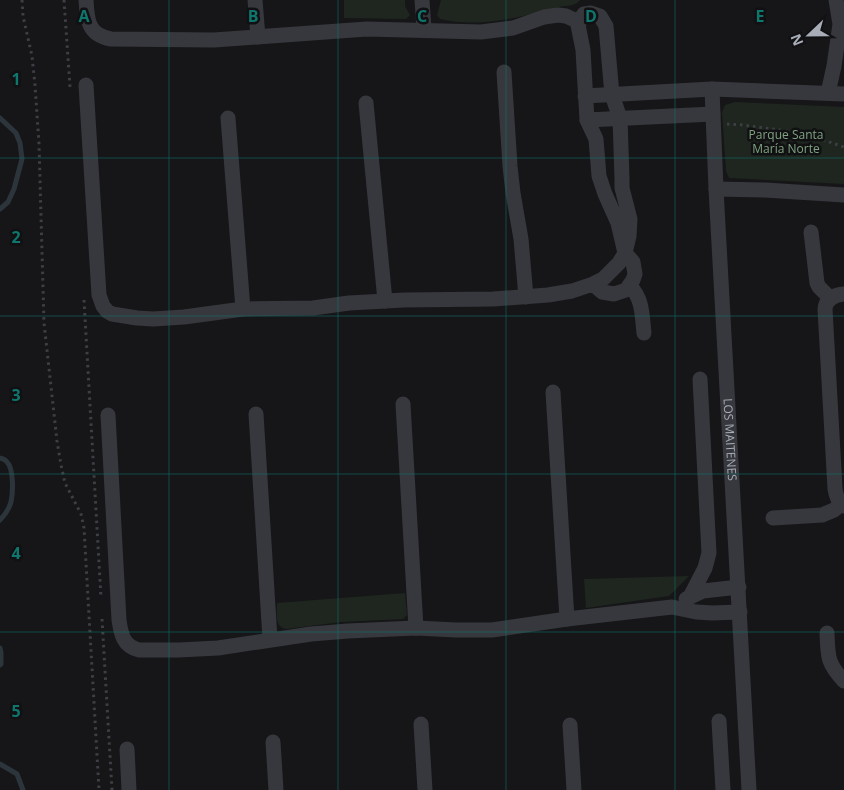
<svg xmlns="http://www.w3.org/2000/svg" width="844" height="790" viewBox="0 0 844 790" font-family="'Open Sans',sans-serif">
  <style>
    .green { fill: #1e261f }
    .lines { fill: none; stroke-linecap: round; stroke-linejoin: round }
    .stream { stroke: #2c353c; stroke-width: 5 }
    .path { stroke: #3d3f44; stroke-width: 3; stroke-dasharray: 2.5 4; stroke-linecap: butt }
    .minor { stroke: #37383d; stroke-width: 15 }
    .grid { fill: none; stroke: #0f766e; stroke-width: 1; stroke-opacity: 0.55 }
    .labels { text-anchor: middle; stroke-width: 5; stroke-linejoin: round; paint-order: stroke }
    .park-label { font-size: 12px; fill: #7fa381; stroke: #111113 }
    .street-label { font-size: 12px; fill: #a8adb8; stroke: #111113 }
    .grid-label { font-size: 16px; text-anchor: middle; font-weight: bold; fill: #0f766e; stroke: #111113; stroke-width: 5; stroke-linejoin: round; paint-order: stroke }
  </style>
  <rect width="100%" height="100%" fill="#161618"/>
  <path class="green" d="M344 0H405V6L410 15 406 19 344 18Z
    M441 0H580C575 7 567 5 559 7 553 8 546 11 540 12 508 20 473 27 440 19L437 15Z
    M735 102 844 107V184L729 178 726 171 722 112 725 105Z
    M689 576 669 596 586 608 584 579Z
    M405 593 407 615 403 619 341 622 286 629C274 627 277 613 277 603Z"/>
  <g class="lines">
    <path class="stream" d="M0 118 16 133 20 143 22 159 14 189 8 202 0 209
      M0 458C3 459 5 459 7 462 14 469 13 493 11 502 9 509 5 515 0 520
      M0 648 1 653V664L0 665
      M0 764 17 774 23 790"/>
    <path class="path" d="M22 0 23 16 32 56 35 85 39 144 44 323 57 441 61 465 65 483 81 514 84 528 99 790
      M64 0 70 87
      M727 124 742 125 803 133 844 147
      M84 300 101 598
      M102 619 112 790"/>
    <g class="minor">
      <path d="M86 0C87 20 88 35 111 39L214 40 367 29 481 32 513 28 544 17 558 15 566 16 579 22"/>
      <path d="M255 0 258 37"/>
      <path d="M422 0 424 29"/>
      <path d="M504 72 510 166 513 193 521 239 526 297"/>
      <path d="M86 85 99 295 103 306 107 311 112 314 137 318 153 319 184 317 243 309 313 308 349 303 404 300 493 299 548 295 572 291 593 284 603 279 619 263 625 253 629 236 630 219 622 188V179L620 118 612 95 606 26 600 16 591 13 584 14 582 17 578 25 583 50 587 120 596 139 599 176 605 194 618 223 625 253 633 262 635 274 633 280 626 290 614 294 602 292 593 284"/>
      <path id="s1" d="M712 89 716 189 749 790"/>
      <path d="M828 93 834 66 840 24 836 0"/>
      <path d="M585 96 712 89 844 94"/>
      <path d="M366 103 385 301"/>
      <path d="M228 118 243 309"/>
      <path d="M587 120 713 114"/>
      <path d="M716 189 765 190 844 195"/>
      <path d="M811 232 817 283 819 287 830 298"/>
      <path d="M630 286C643 299 642 316 644 333"/>
      <path d="M844 294C834 295 826 299 825 309L835 489C836 496 838 502 844 506"/>
      <path d="M553 392 567 619"/>
      <path d="M403 404 416 628"/>
      <path d="M256 414 270 639"/>
      <path d="M108 415 119 620C121 634 123 646 139 650H179L218 648 311 634 348 631 416 628 456 630H492L567 619 672 607 696 612 712 613 740 612"/>
      <path d="M773 518 822 515 834 510 841 504"/>
      <path d="M690 597 705 568 709 553 700 379"/>
      <path d="M686 599 703 591 739 587"/>
      <path d="M827 633C828 657 827 663 844 681"/>
      <path d="M719 721 723 790"/>
      <path d="M421 724 425 790"/>
      <path d="M570 725 574 790"/>
      <path d="M273 742 276 790"/>
      <path d="M127 749 129 790"/>
    </g>
  </g>
  <path class="grid" d="M169 0V790M338 0V790M506 0V790M675 0V790M0 158H844M0 316H844M0 474H844M0 632H844"/>
  <g class="labels">
    <g class="park-label">
      <text x="786" y="139">Parque Santa<tspan x="786" dy="14">María Norte</tspan></text>
    </g>
    <g class="street-label">
      <text dy="4" stroke="none"><textPath href="#s1" startOffset="351">LOS MAITENES</textPath></text>
    </g>
  </g>
  <g class="grid-label">
    <text x="84" y="22">A</text>
    <text x="253" y="22">B</text>
    <text x="422" y="22">C</text>
    <text x="591" y="22">D</text>
    <text x="760" y="22">E</text>
    <text x="16" y="85">1</text>
    <text x="16" y="243">2</text>
    <text x="16" y="401">3</text>
    <text x="16" y="559">4</text>
    <text x="16" y="717">5</text>
  </g>
  <g transform="translate(809 35) rotate(248)" stroke="#111113" stroke-width="4" paint-order="stroke">
  <path d="M0-4L9 19L0 12L-9 19Z" fill="#a8adb8"/>
  <text y="-8" font-size="14" font-weight="bold" text-anchor="middle" fill="#a8adb8">N</text>
  </g>
</svg>
